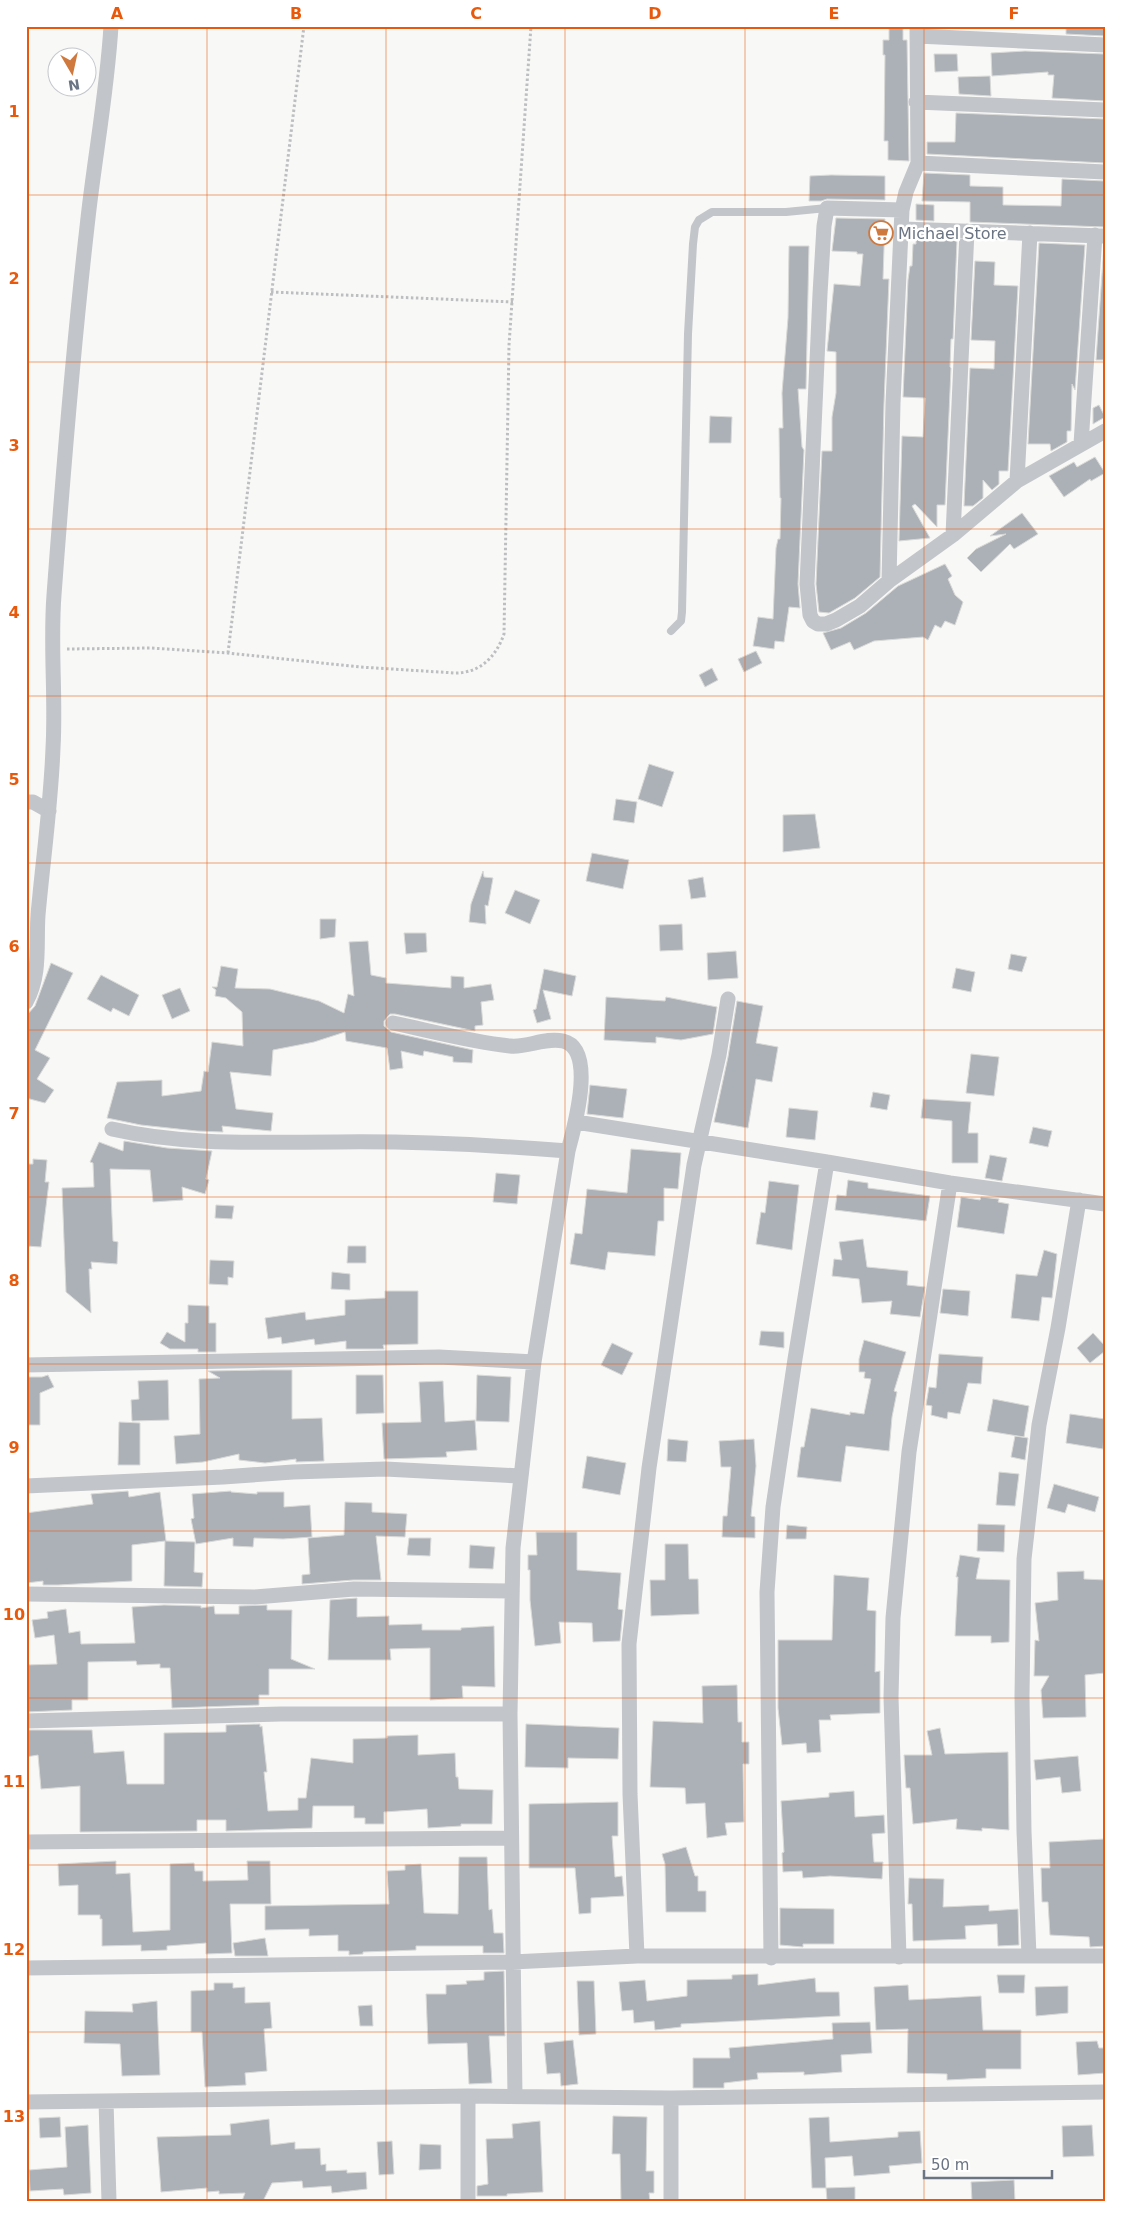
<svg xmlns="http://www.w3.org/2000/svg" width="1131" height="2227" viewBox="0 0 1131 2227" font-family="'DejaVu Sans',sans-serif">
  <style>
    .building { fill: #acb1b7; stroke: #d9dad8 }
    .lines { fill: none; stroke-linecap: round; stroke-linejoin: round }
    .path { stroke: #bcbec0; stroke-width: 3; stroke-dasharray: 2.5 2.5; stroke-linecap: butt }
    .lane { stroke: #c2c5c9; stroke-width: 8 }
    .street { stroke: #c2c5c9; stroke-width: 15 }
    .grid { fill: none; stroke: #e8590c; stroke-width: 1; stroke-opacity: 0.55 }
    .labels { text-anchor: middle; stroke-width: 5; stroke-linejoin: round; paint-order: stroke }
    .poi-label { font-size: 16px; fill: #6a7483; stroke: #fff; text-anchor: start }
    .neatline { fill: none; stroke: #e8590c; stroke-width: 2 }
    .grid-label { font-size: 16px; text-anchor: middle; font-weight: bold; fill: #e8590c }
  </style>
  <rect width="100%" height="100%" fill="#f8f8f6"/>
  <path class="building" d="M889 26H903V40H907L909 161 888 160V141H884L885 55H883V40H889Z
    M1066 26H1105V36L1066 34Z
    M1025 51 1105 54V101L1052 98 1054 75H1048V72L992 76 991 53Z
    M934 54H957L958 71 935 72Z
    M990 76 991 96 959 94 958 77Z
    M956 113 1105 119V163L927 154V142H955Z
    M924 173 970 175V186L1003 187V205L1061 206 1062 179 1105 181V227L970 222V202L922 201Z
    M831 175 885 176V200L827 199 821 201H809L810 176Z
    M916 204 934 205V221L916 220Z
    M836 218 885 219 883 279H889L884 403 880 577 855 598 829 613 819 612 816 584 822 451H832V417L836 393V352L827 351 834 284 860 286 863 254H857V252L832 251Z
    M916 239 957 240 953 339H951L950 367 951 368 945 505H937V527L915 504 912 506 930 538 899 541 902 436 923 437 925 398 903 397 908 280 910 266H912L913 244H916Z
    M1039 243 1085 245 1075 390 1072 384 1071 431H1067V442L1051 451 1050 444H1028Z
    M1104 245H1105V360H1096Z
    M789 246H809L806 389H798L802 447 804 450 798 584 800 608 789 607 784 642 775 641 774 649 753 646 758 617 773 619 776 548 778 539H780L781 498H780L779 428H783L782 393 788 318Z
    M975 261 995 262 994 285 1018 286 1008 471H999V484L992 490 983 480V498L973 506H964L970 368 994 369 995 341 971 340Z
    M1099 405 1105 417 1093 424V408Z
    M710 416 732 417 731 443H709Z
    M1095 457 1105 473 1091 481 1090 479 1064 497 1049 476 1074 462 1077 467Z
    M1022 513 1038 534 1014 549 1010 544 981 572 967 558 976 549 1006 534 990 536Z
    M945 564 952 576 948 579 955 595 963 602 955 625 945 621 941 628 935 625 928 640 923 637 874 641 854 650 850 642 831 650 823 633 841 628 866 613 898 586Z
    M756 651 762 663 744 672 738 659Z
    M712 668 718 680 705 687 699 675Z
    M649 764 674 772 662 807 638 799Z
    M616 799 637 802 634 823 613 820Z
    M815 814 820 848 783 852V815Z
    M592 853 629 860 623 889 586 881Z
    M483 871 484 877 493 878 488 906 485 905 486 924 469 922 471 904Z
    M703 877 706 897 691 899 688 880Z
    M515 890 540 900 530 924 505 913Z
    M320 919H336L335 937 320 939Z
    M682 924 683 950 660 951 659 925Z
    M404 933H426L427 952 406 954Z
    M368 941 371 975 386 978V983L451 988V976L464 977V988L491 984 494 1000 481 1002 483 1025 475 1026V1031L395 1014H390L384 1021V1026L391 1032 473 1050 472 1063 453 1062V1057L424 1051 423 1056 401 1051 403 1068 390 1070 387 1048 346 1041 345 1032 314 1042 273 1050 271 1076 230 1072 236 1109 273 1113 271 1131 222 1126 223 1132 197 1131 141 1125 107 1118 117 1082 162 1080V1096L201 1091 204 1071 208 1072 212 1042 243 1046 242 1012 226 998 215 996 216 990 212 987H217L221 966 238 969 235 988 270 989 319 1001 344 1013 348 994 354 996 349 942Z
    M736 951 738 978 708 980 707 953Z
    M1011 954 1027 957 1022 972 1008 969Z
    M51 963 73 973 35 1050 50 1058 37 1079 54 1090 45 1103 26 1098V1016L35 1006Z
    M956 968 975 972 971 992 952 988Z
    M544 969 576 976 572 996 543 990 551 1019 537 1023 533 1010 536 1009Z
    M101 975 139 995 129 1016 113 1008 111 1012 87 999Z
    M180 988 190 1011 172 1019 162 995Z
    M606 997 665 1001 666 997 717 1007 713 1034 681 1040 656 1037V1043L604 1040Z
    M737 1001 763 1006 756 1043 778 1047 772 1082 756 1079 748 1128 714 1122 728 1057Z
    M971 1054 999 1057 994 1096 966 1093Z
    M590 1085 627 1089 623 1118 587 1114Z
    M873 1092 890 1095 887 1110 870 1107Z
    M923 1099 971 1102 968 1133H978V1163H952V1121L921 1118Z
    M789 1108 818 1111 815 1140 786 1137Z
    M1033 1127 1052 1131 1048 1147 1029 1143Z
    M124 1141 167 1148 212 1151 206 1179 209 1180 205 1194 182 1187 183 1200 153 1202 150 1170 110 1169 113 1241 118 1242 117 1264 91 1262 92 1269H89L91 1313 66 1292 62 1188 94 1187 93 1163 90 1162 99 1142 123 1151Z
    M631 1149 681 1153 678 1189 664 1188V1221H658L655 1256 608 1252 605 1270 570 1264 575 1233 582 1234 587 1189 627 1193Z
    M990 1155 1007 1158 1002 1181 985 1178Z
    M33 1159 47 1160 45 1182H49L41 1247 26 1246V1164H33Z
    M496 1173 520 1175 517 1204 493 1202Z
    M848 1180 868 1183V1188L930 1196 926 1221 835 1210 837 1195 846 1196Z
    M769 1181 799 1185 792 1250 756 1244 761 1212 765 1213Z
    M961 1197 980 1200 981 1197 999 1199 998 1202 1009 1204 1004 1234 957 1227Z
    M216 1205 234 1206 232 1219 215 1218Z
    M863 1239 867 1267 908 1271 907 1285 925 1287 920 1317 890 1314 892 1301 862 1303 859 1279 832 1276 834 1259 842 1260 839 1242Z
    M348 1246H366V1263H347Z
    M1044 1250 1057 1254 1052 1298 1042 1297 1039 1321 1011 1318 1016 1274 1037 1276Z
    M210 1260 234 1261 233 1278 228 1277V1285L209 1284Z
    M332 1272 350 1274V1290L331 1289Z
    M943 1289 970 1291 968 1316 940 1313Z
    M385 1291H418V1344L383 1345 384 1349H346V1341L315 1345 314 1339 282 1344 281 1337 268 1339 265 1318 305 1312 306 1320 345 1315V1300L385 1298Z
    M188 1305 209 1306V1323H216V1352H198V1349H170L160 1343 167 1332 185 1342V1323H188Z
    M761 1331 784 1332V1348L759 1345Z
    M1093 1333 1105 1346V1351L1090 1363 1077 1348Z
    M864 1340 906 1352 894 1391 897 1392 892 1417 889 1451 846 1446 841 1482 797 1477 801 1447H804L811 1408 850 1415V1412L864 1414 871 1379 864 1378 865 1372H859V1359Z
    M612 1343 633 1353 622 1375 601 1365Z
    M939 1354 983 1357 981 1384 968 1383 960 1414 948 1412 947 1419 931 1415 932 1406 926 1405 929 1387 936 1388Z
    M263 1370H292V1419L322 1418 324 1461 296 1462V1459L265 1463 239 1460V1454L203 1462 176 1464 174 1436 200 1434 199 1379 220 1378 208 1371Z
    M48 1375 54 1387 40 1393V1425H26V1377H42Z
    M356 1375H383L384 1413 356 1414Z
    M477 1375 511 1377 509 1422 476 1421Z
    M168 1380 169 1420 132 1421 131 1400 139 1399 138 1381Z
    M443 1381 445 1422 475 1420 477 1450 446 1452 447 1457 384 1459 382 1423 421 1422 419 1382Z
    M993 1399 1029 1406 1024 1437 987 1431Z
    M1070 1414 1105 1419 1103 1449 1066 1443Z
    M119 1422 140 1423V1465H118Z
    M1015 1436 1028 1438 1025 1460 1011 1457Z
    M668 1439 688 1441 686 1462 667 1461Z
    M754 1439 756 1466 751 1516 755 1517V1538L722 1537 723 1516H727L731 1467H721L719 1441Z
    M587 1456 626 1463 620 1495 582 1488Z
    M999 1472 1019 1474 1015 1506 996 1505Z
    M1054 1484 1099 1497 1095 1512 1068 1504 1065 1513 1047 1508Z
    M128 1491 129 1497 160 1492 166 1541 195 1542 194 1572 203 1573 202 1587 164 1586 165 1541 132 1545V1581L58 1585H43V1581L26 1583V1513L93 1504 91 1494Z
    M231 1491V1492L257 1494V1492H284V1507L310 1505 312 1537 283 1539 254 1538 253 1547 233 1546V1538L196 1544 191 1519 194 1518 192 1494Z
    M345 1502 372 1503V1512L407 1514 405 1537 376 1536 381 1580H353L302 1584V1575L310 1574 308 1538 344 1535Z
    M978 1524 1005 1525 1004 1552 977 1551Z
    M787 1525 807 1527 806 1539H786Z
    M536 1532H577V1570L621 1573 618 1609 623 1610 620 1641 593 1642 592 1623 559 1622 561 1643 535 1646 530 1600V1570H528V1555H537Z
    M409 1538H431L430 1556 407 1555Z
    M665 1544H688L689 1579H698L699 1614 651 1616 650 1580H665Z
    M470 1545 495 1547 493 1569 469 1568Z
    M960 1555 980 1558 976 1579 1010 1580 1009 1642 991 1643V1636H955L958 1577H956Z
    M1084 1571V1579L1105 1580V1673L1085 1675 1086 1717 1043 1718 1041 1690 1049 1676H1034L1035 1640 1039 1641 1035 1603 1058 1600 1057 1572Z
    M834 1575 869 1578 867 1610 876 1611 875 1672 880 1671V1713L830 1715 831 1720H819L821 1752 807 1753 806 1743 782 1745 778 1708V1640H832Z
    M357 1598V1617L389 1616V1625L422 1624V1630H461V1628L494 1626 495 1687 462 1686 463 1698 430 1700V1648L390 1649 391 1660H328L330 1600Z
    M164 1605 201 1606V1608L214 1606 215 1614H239V1606L267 1605V1610H292L291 1659 315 1669H269V1695H259V1705L172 1708 170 1668H160V1664L137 1665 136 1661 88 1662V1700H72V1710L26 1712V1665L57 1664 54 1635 35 1638 32 1620 48 1618 47 1612 66 1609 69 1633 80 1631 81 1644 135 1643 132 1607Z
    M737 1685 738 1722H742V1742H749V1764H743L744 1822 725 1823 727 1835 707 1838 705 1803 686 1804 685 1788 650 1787 653 1721 703 1723 702 1686Z
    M260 1724V1727L262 1726 267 1772H264L268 1811 298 1810V1798H306L311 1758 353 1763V1739L387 1738V1736L418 1735V1755L455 1753 456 1777H458L459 1789 493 1790 492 1824H461V1826L428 1828 427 1809 384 1812V1824H365V1818H354V1806H313L312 1828 226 1831V1820H197V1831L80 1832V1786L41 1789 38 1755 26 1757V1730H92L94 1753 124 1751 127 1784H164V1733L226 1732V1725Z
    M526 1724 619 1728 618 1759 568 1758V1768L525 1767Z
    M940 1728 945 1754 1008 1752 1009 1830 982 1828V1831L956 1829 957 1819 913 1824 910 1788H906L904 1755H932L927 1731Z
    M1078 1756 1081 1791 1062 1793 1060 1777 1036 1780 1034 1760Z
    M854 1791 855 1817 884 1815 885 1833 872 1834 874 1862H883L882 1879 830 1876 803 1878 802 1871 783 1872 782 1853 784 1852 781 1801 829 1797V1793Z
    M618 1802V1836H612L615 1877 622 1876 624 1896 591 1898V1913L579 1914 575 1868H529V1804Z
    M1105 1839V1946L1090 1947 1089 1937 1050 1935 1048 1902H1042L1041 1868H1050L1049 1842Z
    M686 1847 695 1876H698V1891H706V1912H666L665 1864 662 1854Z
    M459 1857H487L489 1910 492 1909 494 1933H503L504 1953H483V1946H416V1950L363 1952V1954L349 1955V1951H338V1935L309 1936V1929L265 1930V1906L389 1904 387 1871 405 1870V1865L421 1864 424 1913 458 1914Z
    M116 1861V1874L130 1873 133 1932 170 1930V1864L194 1863 195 1871H203V1881L248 1880 247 1861H270L271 1904H230L232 1953 206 1954V1943L167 1946V1950L141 1951V1945L102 1946V1919H100V1915H78V1885L59 1886 58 1864Z
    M909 1878 944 1879 943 1907 989 1905V1911L1018 1909 1019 1945 998 1946 997 1924 965 1926 966 1939 913 1941 912 1904H908Z
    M780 1908 834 1909V1944H803V1947L780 1945Z
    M265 1938 268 1956H235L233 1943Z
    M504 1971 505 2036H489L492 2083 469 2084 467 2043 428 2044 426 1994H446V1985L467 1984 466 1981 484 1980V1972Z
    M758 1974V1985L815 1978 816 1992H839L840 2016 681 2024V2027L655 2030 654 2021 634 2023 633 2010 622 2011 619 1982 645 1980 647 2001 687 1996V1980L732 1979V1975Z
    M997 1975H1025L1024 1993H999Z
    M577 1981H594L596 2034 579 2035Z
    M214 1983H233V1988L245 1987V2003L270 2002 272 2028 264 2029 267 2071 245 2073 246 2085 205 2087 202 2032H191V1991L214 1990Z
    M908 1985 909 2000 981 1996 983 2030H1021V2069H986V2078L947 2080V2074L907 2073 908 2029 876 2030 874 1987Z
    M1068 1986V2013L1036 2016 1035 1987Z
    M157 2001 160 2075 122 2076 120 2044 84 2043 85 2011 133 2012 132 2004Z
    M372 2005 373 2026H360L358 2006Z
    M870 2022 872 2053 841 2055 842 2072 804 2075V2072L757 2073 758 2079 724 2083V2088H693V2058H730L729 2048 833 2039 832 2023Z
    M573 2040 578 2084 561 2086 560 2073 547 2074 544 2043Z
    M1097 2041 1099 2048H1105V2073L1078 2075 1076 2042Z
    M613 2116 647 2117 646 2171H654V2193H649L650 2201H621L620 2154H612Z
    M60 2117 61 2137 40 2138 39 2118Z
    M829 2117 830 2142 898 2137V2132L920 2131 922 2163 889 2166 890 2173 854 2176 852 2156 825 2158 826 2188H812L809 2118Z
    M269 2119 271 2145 295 2142V2149L320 2148 321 2165 326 2164V2171L347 2170V2173L366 2172 367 2189 332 2193 331 2186 303 2188 302 2181 272 2183 263 2201H242L245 2193 219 2194V2191L207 2192V2188L161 2192 157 2137 231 2135 230 2124Z
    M540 2121 543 2192 507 2194V2196H477V2186L488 2184 486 2139 513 2138 512 2124Z
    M88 2125 91 2193 64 2195 63 2189 30 2191 29 2170 67 2167 65 2127Z
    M1092 2125 1094 2156 1063 2157 1062 2126Z
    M392 2141 394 2174 379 2175 377 2142Z
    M420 2144 441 2145V2169L419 2170Z
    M1014 2180 1015 2201H972L971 2182Z
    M855 2187V2201H827L826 2188Z"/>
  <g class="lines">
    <path class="path" d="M271 292 513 302
      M67 649 151 648 228 653 360 667 455 673C480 673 496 657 504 634L509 345 531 26
      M228 653 304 26"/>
    <path class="lane" d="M671 631 681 621 682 612 688 334 693 244 695 227 699 220 712 212H786L827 208"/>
    <path class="street" d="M917 36 1105 45
      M916 102 1105 110
      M918 163 1105 172
      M902 210 827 208 824 226 820 294 807 584 810 615 813 621 818 624H826L836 620 860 606 889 581 953 535 1017 481 1105 431
      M902 229 1103 236
      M1081 444 1095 235
      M1017 481 1030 233
      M953 535 967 231
      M889 581 893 403 902 210 906 192 918 163 917 26
      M26 802H33L49 811
      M26 1002C41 975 36 945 38 915 43 859 51 804 53 748 56 697 50 646 54 595 63 473 73 349 87 227 94 160 107 94 111 26
      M576 1122 827 1162 950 1183 1105 1204
      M112 1129C186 1146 262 1142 338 1142 415 1141 491 1145 568 1151
      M26 1365 439 1357 534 1362 568 1151C574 1128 597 1049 563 1041 545 1037 527 1048 510 1046 471 1042 431 1031 393 1023
      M26 1486 223 1477 293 1472 385 1469 520 1476
      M26 1594 255 1597 354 1589 512 1591
      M26 1721 281 1714H510
      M26 1842 511 1838
      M637 1956 630 1794 629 1644 649 1468 694 1165 719 1055 728 999
      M1029 1956 1024 1831 1022 1696 1024 1559 1039 1425 1058 1328 1079 1200
      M899 1957 891 1697 893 1618 909 1452 950 1183
      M771 1958 767 1592 773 1507 795 1359 827 1162
      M26 1968 512 1962 637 1956H1105
      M468 2096V2201
      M515 2096 510 1714 513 1548 534 1362
      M106 2101 109 2201
      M26 2102 468 2096 671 2098 1105 2092
      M671 2201V2098"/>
  </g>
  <path class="grid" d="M207 26V2201M386 26V2201M565 26V2201M745 26V2201M924 26V2201M26 195H1105M26 362H1105M26 529H1105M26 696H1105M26 863H1105M26 1030H1105M26 1197H1105M26 1364H1105M26 1531H1105M26 1698H1105M26 1865H1105M26 2032H1105"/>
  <defs>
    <g id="supermarket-ring" transform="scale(1.25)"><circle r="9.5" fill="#fff" stroke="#d0793e" stroke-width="1.5"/><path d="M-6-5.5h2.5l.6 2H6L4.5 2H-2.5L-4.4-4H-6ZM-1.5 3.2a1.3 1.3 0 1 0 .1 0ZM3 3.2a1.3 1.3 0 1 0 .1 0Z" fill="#d0793e"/></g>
  </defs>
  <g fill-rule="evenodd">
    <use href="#supermarket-ring" x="881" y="233"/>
  </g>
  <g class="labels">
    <g class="poi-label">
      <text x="898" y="239">Michael Store</text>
    </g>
  </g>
  <rect width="1131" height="2227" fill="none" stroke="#ffffff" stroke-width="55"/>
  <g transform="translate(72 72) rotate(171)"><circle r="24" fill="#ffffff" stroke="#c3c7cd"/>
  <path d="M0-4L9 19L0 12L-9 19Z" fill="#d0793e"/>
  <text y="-8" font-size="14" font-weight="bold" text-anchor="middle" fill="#6a7483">N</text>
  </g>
  <path d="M924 2170v8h128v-8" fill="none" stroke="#6a7483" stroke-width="2.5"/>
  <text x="931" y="2170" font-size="15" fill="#6a7483" stroke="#ffffff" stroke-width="4" paint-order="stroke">50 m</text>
  <rect x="28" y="28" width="1076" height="2172" class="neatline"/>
  <g class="grid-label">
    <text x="117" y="19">A</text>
    <text x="296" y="19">B</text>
    <text x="476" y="19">C</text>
    <text x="655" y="19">D</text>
    <text x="834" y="19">E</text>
    <text x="1014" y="19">F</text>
    <text x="14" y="117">1</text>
    <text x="14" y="284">2</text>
    <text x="14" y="451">3</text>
    <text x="14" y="618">4</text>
    <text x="14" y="785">5</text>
    <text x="14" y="952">6</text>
    <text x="14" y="1119">7</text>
    <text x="14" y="1286">8</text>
    <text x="14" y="1453">9</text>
    <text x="14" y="1620">10</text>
    <text x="14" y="1787">11</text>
    <text x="14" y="1955">12</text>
    <text x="14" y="2122">13</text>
  </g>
</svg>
